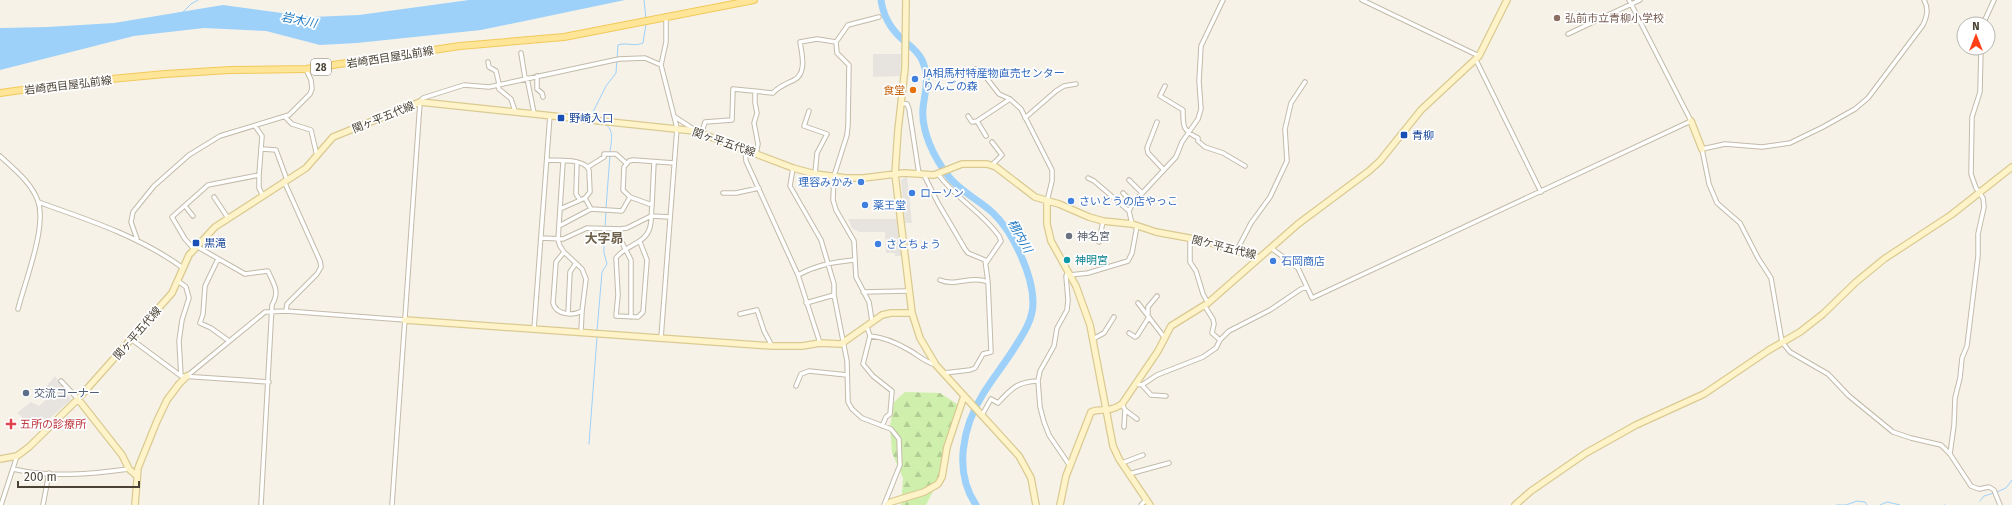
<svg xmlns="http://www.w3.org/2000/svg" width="2012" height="505" viewBox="0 0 2012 505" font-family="'Fira Sans','Noto Sans JP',sans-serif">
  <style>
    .forest { fill: url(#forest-firs) }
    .parking { fill: #e7e4e0 }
    .water { fill: #9ed1f9 }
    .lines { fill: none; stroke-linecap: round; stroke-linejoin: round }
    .stream { stroke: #9ed1f9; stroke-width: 1 }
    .river { stroke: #9ed1f9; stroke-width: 7 }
    .street-casing { stroke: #c3bba9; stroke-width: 5.5 }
    .secondary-casing { stroke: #daca92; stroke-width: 8 }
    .primary-casing { stroke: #f2c95a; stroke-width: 8 }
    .street { stroke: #fff; stroke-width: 3.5 }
    .secondary { stroke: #fff4c9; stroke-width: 5.5 }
    .primary { stroke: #ffe598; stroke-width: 6 }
    .education-dot { fill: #8d6e63; stroke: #fff; stroke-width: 1.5 }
    .shop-dot { fill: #3f7fe0; stroke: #fff; stroke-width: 1.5 }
    .food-dot { fill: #e8710a; stroke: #fff; stroke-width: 1.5 }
    .transit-dot { fill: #1a4fb4; stroke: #fff; stroke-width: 1.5 }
    .worship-dot { fill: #6b7280; stroke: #fff; stroke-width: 1.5 }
    .culture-dot { fill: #0f9aa8; stroke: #fff; stroke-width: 1.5 }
    .service-dot { fill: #5c6f8a; stroke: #fff; stroke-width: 1.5 }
    .health-dot { fill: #e0444e; stroke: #fff; stroke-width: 1.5 }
    .labels { text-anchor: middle; stroke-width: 3.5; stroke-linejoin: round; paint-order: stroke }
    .shield { fill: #fff; stroke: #807b72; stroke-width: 1 }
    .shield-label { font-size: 10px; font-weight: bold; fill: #4a4335 }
    .education-label { font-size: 11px; fill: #785e54; stroke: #fff; text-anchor: start }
    .street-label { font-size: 11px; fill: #4a4335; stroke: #fff }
    .shop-label { font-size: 11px; fill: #366cbe; stroke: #fff; text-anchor: start }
    .food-label { font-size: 11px; fill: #c56008; stroke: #fff; text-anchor: end }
    .transit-label { font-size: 11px; fill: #164399; stroke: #fff; text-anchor: start }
    .worship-label { font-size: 11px; fill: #5b616d; stroke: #fff; text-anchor: start }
    .culture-label { font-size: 11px; fill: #0d838f; stroke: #fff; text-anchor: start }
    .service-label { font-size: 11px; fill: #4e5e75; stroke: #fff; text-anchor: start }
    .health-label { font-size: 11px; fill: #be3a42; stroke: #fff; text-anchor: start }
    .water-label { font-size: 12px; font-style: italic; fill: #217ac4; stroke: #fff }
    .quarter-label { font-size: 13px; font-weight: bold; fill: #6e614b; stroke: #fff }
  </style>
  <defs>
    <pattern id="forest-firs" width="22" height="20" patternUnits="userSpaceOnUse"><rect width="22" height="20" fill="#cfefac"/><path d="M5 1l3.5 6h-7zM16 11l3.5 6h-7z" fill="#b3ce95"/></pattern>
  </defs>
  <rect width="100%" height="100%" fill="#f6f2e8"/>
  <path class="forest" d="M905 392 940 393 960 406 939 480 926 505H901L903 478 892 453 890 426 894 402Z"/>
  <path class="parking" d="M873 54H901L900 76 873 77Z
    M907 176 912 223H905L901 180Z
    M848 219H898L902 256H895V253H886L885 232H859L852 228Z
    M55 376 71 400 36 430 17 413 31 402 39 406 50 396 44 389Z"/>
  <path class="water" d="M469 0H625L481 30 357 43 320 45 266 31 204 28 134 36 0 70V28L47 27 114 23 223 5 312 17 359 15Z"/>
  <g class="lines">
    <path class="stream" d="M644 0 646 19
      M183 12 191 4 198 0
      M590 118 606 86 616 73 618 45C626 42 634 47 643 43L646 24
      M589 123 602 124
      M605 124C615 130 611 142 610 152
      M606 208 610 155
      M605 228 606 211
      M597 331 602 272 607 264 604 253V231
      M589 444 597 337
      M1997 492 2006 488 2012 480
      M1980 501 1984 496 1994 493
      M1836 505H1846L1857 501 1865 502 1867 505
      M1880 505 1887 502 1900 505
      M1944 505H1945"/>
    <path class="river" d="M881 0C883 15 891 29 902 39 909 45 918 51 922 60 930 77 925 91 923 108 921 131 934 158 949 177 961 192 979 200 993 213 1013 232 1033 275 1033 303 1033 319 1024 333 1015 347 1005 363 993 378 983 394 963 426 953 471 976 505"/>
    <g class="street-casing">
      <path id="street" d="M1362 0 1479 56
        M1924 0C1929 9 1927 16 1923 25L1868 98 1855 109 1823 127 1790 143 1762 147 1725 144 1702 149 1709 184 1717 203 1740 223 1758 258 1771 278 1782 342 1790 352 1828 374 1849 396 1893 432 1911 438 1941 445 1950 454 1971 486 1979 489 1989 487 1994 490 2000 505
        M1983 24 1994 0
        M1568 34 1640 0
        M521 53 525 78
        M1476 60 1541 192
        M488 62 489 67 496 71 499 84
        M661 65 666 42V18
        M975 69 985 76 999 94 1010 99 1021 109 1052 170V181L1047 201
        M537 76V89L542 93 543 97
        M527 78 534 113
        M498 85 499 89 511 99 515 111
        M1165 86 1160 96 1183 110C1183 126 1182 130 1198 138V141L1205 147 1223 153 1245 166
        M755 92V103L757 113 754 123 758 144 756 154
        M901 103 907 104 909 109 919 174
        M809 111 804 126 827 134 817 153 815 174
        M968 116 972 122 977 121 986 136
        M285 117 292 124 311 130 317 156
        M675 117 695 130
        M1025 118 1056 91 1064 86 1076 84
        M977 121 1010 99
        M1157 122 1147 148 1148 153 1163 169
        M255 126 262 136 259 175
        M702 132 705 122 732 120 733 89 773 93C779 86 786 84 794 80 807 74 802 54 800 42L817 39 836 42
        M992 142 1002 155 992 165
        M262 149 276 150 287 180
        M745 149 746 161 798 275 820 343
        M0 156C14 169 31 182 38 201 47 227 25 281 18 309
        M547 160C558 161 584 158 589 170L590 192 585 198 560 209
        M563 162 558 240 560 246 564 252 556 262 553 303C556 315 573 316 582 311
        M577 162 576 194 580 200
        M588 167 604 157V154H616L626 163
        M793 168 790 186 821 240 834 284V295L847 361 848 402 852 409 862 418 891 429 899 439 900 465 884 505
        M938 174C956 199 981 211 999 236L1001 241 986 263
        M924 175 938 203 965 249 968 253 985 260 988 282 991 352 983 354 975 368 970 370 944 373
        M1088 178 1094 181 1129 211
        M1129 180 1142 193
        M284 181 320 261 321 267 317 274 287 304 286 311
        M723 193H736L759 188
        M1123 193 1133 203
        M214 197 228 218
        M585 198 591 209
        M38 202C89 220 139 236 183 268
        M652 205 654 162
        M185 206 193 216
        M1132 224 1129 211 1133 203 1176 157 1182 142 1198 119 1201 109 1199 81 1201 46 1223 0
        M559 226 591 209 622 211 630 197
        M620 229V239L631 260V317
        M541 238 563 239 587 228 620 229 627 228 651 216 670 217
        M1190 238V262L1196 271 1203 294 1208 303
        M137 239 131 222 133 212 154 186 189 155 220 136 289 115 310 94 312 89 311 80 306 69
        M640 242 647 260 643 312 638 317 616 316 618 295 616 258C625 245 646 244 650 227 652 220 651 212 652 205L630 197 623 190 624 167 629 161 633 160 674 163
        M1099 242 1103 221
        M196 246 245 274 268 271C274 285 280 291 272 305L261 505
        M1271 248 1298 268 1312 298 1691 121 1629 0
        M194 249 185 239 172 217 208 185 259 175V188L263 196
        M1237 250 1251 223 1270 197 1287 161 1285 129 1291 103 1305 82
        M564 252 582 269 586 279 582 311 581 332
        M218 259 205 286 203 314 200 323 211 328 229 341
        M1068 272 1066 276 1068 300 1067 310 1057 328 1054 346 1040 371 1038 381 1040 407 1044 422 1049 435 1070 466
        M798 275C817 265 833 262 854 260
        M1070 275 1088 273 1128 261 1132 253 1137 226
        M940 280C955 287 971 275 988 282
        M178 281 186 287 189 298 182 320 179 341 181 376
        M863 292 908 291
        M806 303 834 295
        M1138 303 1164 337
        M1204 305 1213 319 1214 324 1212 333 1220 340
        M568 313 570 272 576 263
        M740 314 757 310 764 331 772 346
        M1148 314V307L1157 296
        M872 321 869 302 856 277 854 241 836 210 833 200 834 176 847 135 848 125 849 65 837 53 836 42 848 25 879 17
        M867 327 870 336C883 337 897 343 909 350 918 355 925 362 936 365
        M534 329 550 115
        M1129 333 1135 337 1137 336 1149 317
        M870 336 863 364 873 376 892 391 890 414 886 417 882 426
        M131 339 181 376 269 382
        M1093 339 1104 333 1114 317
        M187 376 265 312 286 311 405 320
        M61 381 78 399
        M1137 384 1142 385 1157 375 1203 357 1216 348 1220 340 1229 331 1270 310 1301 289 1307 287
        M1142 385 1151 395 1166 396
        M796 386 801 374 809 371 847 375
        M1122 404 1125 410 1124 427
        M1125 410 1137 419
        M982 415 991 399 998 403C1012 388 1017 382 1038 381
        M1950 454 1954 425 1955 398 1960 378 1962 358 1967 346 1978 256V234L1984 207 1983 198 1976 188 1971 174 1972 117 1980 92 1981 48
        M1122 463 1143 455
        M13 469C51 478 91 474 129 469
        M1129 474 1169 463
        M1 505 17 456
        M43 505 49 473
        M392 505 420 102 423 98 464 85 489 87 619 59 645 58 661 65 677 128 661 338
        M1141 505 1146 500"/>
    </g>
    <g class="secondary-casing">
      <path id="secondary" d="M906 0 905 68 898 130 895 174 912 313 920 338 936 365 1019 456 1031 478 1036 505
        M1691 121 1702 149
        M1047 201V224L1051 241 1076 286 1090 325 1113 446 1119 459 1150 505
        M405 320 772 346H802L820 343 841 344 882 315 891 313H912
        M78 399 122 455 129 469 137 476
        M0 459 17 456 29 447 78 399 172 293 189 255 215 227 306 168 333 137 420 102 695 131 793 168 815 174 846 178H863L904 173 934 175 962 164H987L996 167 1035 197 1059 204 1089 217 1103 221 1132 224 1156 232 1205 241 1259 258
        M135 505 138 468 157 421 167 400 179 384 187 376
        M887 505 891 502 924 492 938 484 942 477 947 447 964 396
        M1060 505 1066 476 1091 412C1101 407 1107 414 1122 404L1158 351 1171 326 1208 303 1298 224 1369 171 1380 161 1421 110 1479 56 1507 0
        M1515 505 1531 491 1586 453 1636 425 1704 394 1769 350 1800 332 1823 314 1856 282 1884 259 1951 215 2012 167"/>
    </g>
    <g class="primary-casing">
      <path id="primary" d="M0 93 79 82 165 74 230 70 306 69 460 46 564 37 754 0"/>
    </g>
    <use href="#street" class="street"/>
    <use href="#secondary" class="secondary"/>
    <use href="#primary" class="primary"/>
  </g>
  <circle class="education-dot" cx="1557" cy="18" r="4"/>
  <g class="shop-dot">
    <circle cx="915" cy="79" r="4"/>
    <circle cx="861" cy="182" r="4"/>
    <circle cx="912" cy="193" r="4"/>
    <circle cx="1071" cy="201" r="4"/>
    <circle cx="865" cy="205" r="4"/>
    <circle cx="878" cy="244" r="4"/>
    <circle cx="1273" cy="261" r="4"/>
  </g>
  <circle class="food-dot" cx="913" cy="90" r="4"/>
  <g class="transit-dot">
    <rect x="557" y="114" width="8" height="8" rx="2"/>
    <rect x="1400" y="131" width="8" height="8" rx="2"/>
    <rect x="192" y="239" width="8" height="8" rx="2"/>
  </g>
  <circle class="worship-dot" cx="1069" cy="236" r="4"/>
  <circle class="culture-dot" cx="1067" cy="260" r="4"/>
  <circle class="service-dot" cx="26" cy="393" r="4"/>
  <path class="health-dot" d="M9 418h4v4h4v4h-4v4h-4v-4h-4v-4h4z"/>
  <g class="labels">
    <rect class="shield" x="311" y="59" width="20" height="16" rx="3"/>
    <g class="shield-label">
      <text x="321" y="71">28</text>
    </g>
    <g class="education-label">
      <text x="1565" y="22">弘前市立青柳小学校</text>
    </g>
    <g class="street-label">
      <text transform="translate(390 57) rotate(-9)" y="4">岩崎西目屋弘前線</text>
      <text transform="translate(68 85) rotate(-7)" y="4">岩崎西目屋弘前線</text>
      <text transform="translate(383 117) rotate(-22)" y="4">関ヶ平五代線</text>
      <text transform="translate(724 142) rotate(19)" y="4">関ヶ平五代線</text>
      <text transform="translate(1224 247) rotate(14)" y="4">関ケ平五代線</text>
      <text transform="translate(137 333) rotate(-49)" y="4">関ヶ平五代線</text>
    </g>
    <g class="shop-label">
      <text x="923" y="77">JA相馬村特産物直売センター<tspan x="923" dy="13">りんごの森</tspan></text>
      <text x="853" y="186" text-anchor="end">理容みかみ</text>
      <text x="920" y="197">ローソン</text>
      <text x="1079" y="205">さいとうの店やっこ</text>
      <text x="873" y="209">薬王堂</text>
      <text x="886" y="248">さとちょう</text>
      <text x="1281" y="265">石岡商店</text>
    </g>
    <g class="food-label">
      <text x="905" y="94">食堂</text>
    </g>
    <g class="transit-label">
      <text x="569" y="122">野崎入口</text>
      <text x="1412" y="139">青柳</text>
      <text x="204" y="247">黒滝</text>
    </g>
    <g class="worship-label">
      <text x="1077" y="240">神名宮</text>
    </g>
    <g class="culture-label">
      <text x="1075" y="264">神明宮</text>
    </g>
    <g class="service-label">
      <text x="34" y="397">交流コーナー</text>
    </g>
    <g class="health-label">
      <text x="20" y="428">五所の診療所</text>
    </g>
    <g class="water-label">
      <text transform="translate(299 20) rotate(12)" y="4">岩木川</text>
      <text transform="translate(1020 236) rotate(61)" y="4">栩内川</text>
    </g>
    <g class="quarter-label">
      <text x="604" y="243">大字昴</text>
    </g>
  </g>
  <g transform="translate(1976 36)"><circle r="19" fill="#ffffff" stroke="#b7b4ae"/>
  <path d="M0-3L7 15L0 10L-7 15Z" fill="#ff4016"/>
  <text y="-6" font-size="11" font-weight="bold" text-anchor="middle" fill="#4a4335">N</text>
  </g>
  <path d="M18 481v6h121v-6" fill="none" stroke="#4a4335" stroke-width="2"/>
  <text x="24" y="481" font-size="12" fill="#4a4335" stroke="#ffffff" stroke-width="3" paint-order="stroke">200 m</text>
</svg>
